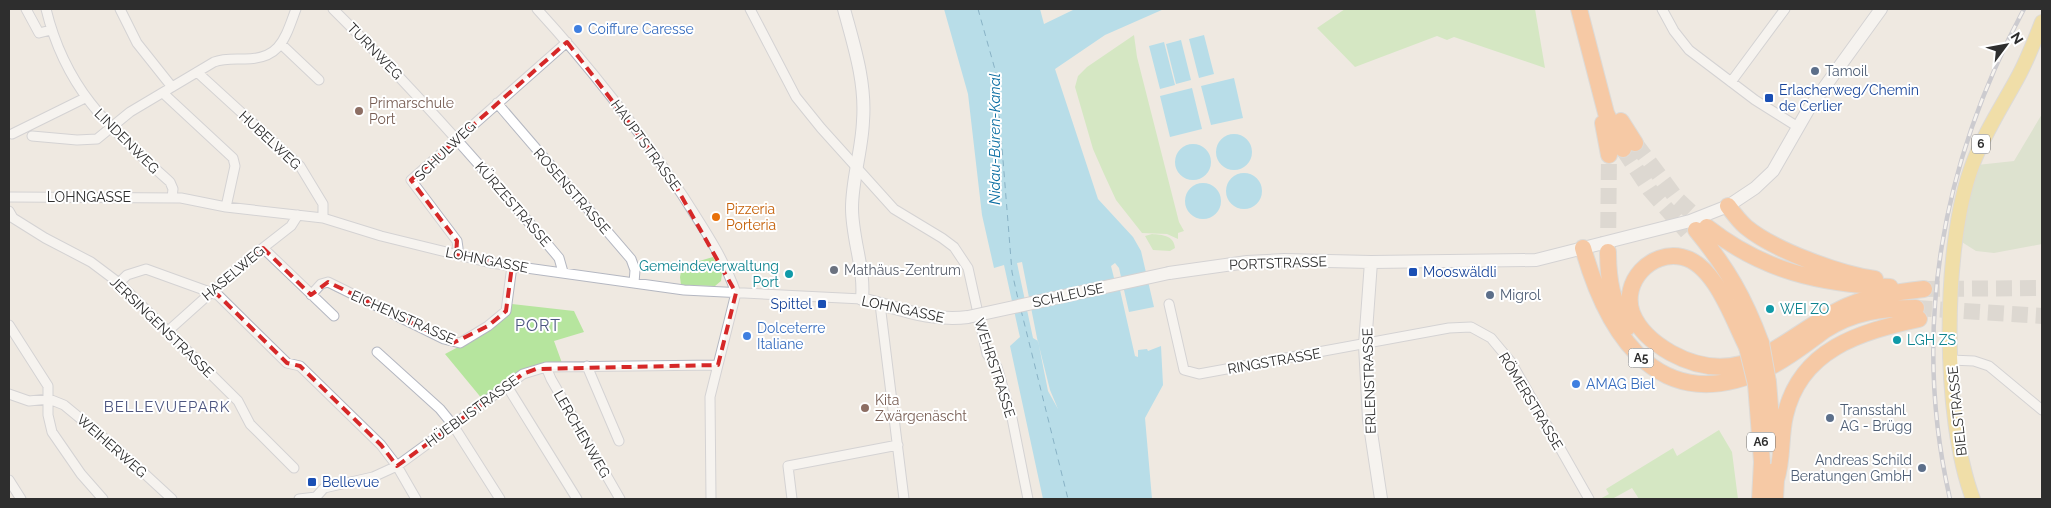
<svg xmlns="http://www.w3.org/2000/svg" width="2051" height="508" viewBox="0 0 2051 508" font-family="Raleway,sans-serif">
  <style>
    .green { fill: #b6e59e }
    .cemetery { fill: #c8d9b8 }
    .water { fill: #75cff0; fill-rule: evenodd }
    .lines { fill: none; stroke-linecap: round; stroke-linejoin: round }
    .ferry { stroke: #0d6fa3; stroke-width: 1; stroke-dasharray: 6 5; stroke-linecap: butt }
    .highway-tunnel { stroke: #c8c4bd; stroke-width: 16; stroke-dasharray: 16 8; stroke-linecap: butt }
    .street-casing { stroke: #b4b7c1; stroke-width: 11 }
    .secondary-casing { stroke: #b4b7c1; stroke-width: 14 }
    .primary-casing { stroke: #c9c9c9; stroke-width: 16 }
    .highway-casing { stroke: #c9c9c9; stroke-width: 18 }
    .street { stroke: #fff; stroke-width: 9 }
    .secondary { stroke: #fff; stroke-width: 12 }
    .primary { stroke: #f2d163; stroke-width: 14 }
    .highway { stroke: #ffa35c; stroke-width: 16 }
    .rail-casing { stroke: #a3a6b8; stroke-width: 4.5 }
    .rail { stroke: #fff; stroke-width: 2.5; stroke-dasharray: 8; stroke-linecap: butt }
    .secondary-bridge-casing { stroke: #b4b7c1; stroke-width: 14; stroke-linecap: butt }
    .highway-bridge-casing { stroke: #c9c9c9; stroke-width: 18; stroke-linecap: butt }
    .secondary-bridge { stroke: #fff; stroke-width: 12 }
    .highway-bridge { stroke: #ffa35c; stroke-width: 16 }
    .marked { fill: none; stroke: #d62828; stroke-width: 4; stroke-dasharray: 10 6; stroke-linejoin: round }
    .shop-dot { fill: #3f7fe0; stroke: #fff; stroke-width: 2 }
    .service-dot { fill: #5c6f8a; stroke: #fff; stroke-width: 2 }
    .transit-dot { fill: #1a4fb4; stroke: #fff; stroke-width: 2 }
    .education-dot { fill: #8d6e63; stroke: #fff; stroke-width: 2 }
    .food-dot { fill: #e8710a; stroke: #fff; stroke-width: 2 }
    .worship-dot { fill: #6b7280; stroke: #fff; stroke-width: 2 }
    .culture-dot { fill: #0f9aa8; stroke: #fff; stroke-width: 2 }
    .labels { text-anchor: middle; stroke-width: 4; stroke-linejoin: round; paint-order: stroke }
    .shield { fill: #fff; stroke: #6d6d6d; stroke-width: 1 }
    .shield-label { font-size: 12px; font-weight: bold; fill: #2e2e2e }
    .shop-label { font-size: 14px; fill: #366cbe; stroke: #fff; text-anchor: start }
    .street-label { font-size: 14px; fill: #2e2e2e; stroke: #fff }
    .service-label { font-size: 14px; fill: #4e5e75; stroke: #fff; text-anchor: start }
    .transit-label { font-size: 14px; fill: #164399; stroke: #fff; text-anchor: start }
    .education-label { font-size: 14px; fill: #785e54; stroke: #fff; text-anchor: start }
    .food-label { font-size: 14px; fill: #c56008; stroke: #fff; text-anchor: start }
    .culture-label { font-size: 14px; fill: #0d838f; stroke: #fff; text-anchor: start }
    .worship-label { font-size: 14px; fill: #5b616d; stroke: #fff; text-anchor: start }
    .water-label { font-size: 15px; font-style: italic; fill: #0d6fa3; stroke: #fff }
    .neighbourhood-label { font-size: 15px; letter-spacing: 1px; fill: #4d5680; stroke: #fff }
    .quarter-label { font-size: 16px; letter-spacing: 1px; fill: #4d5680; stroke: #fff }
  </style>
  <rect width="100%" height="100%" fill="#efe9e1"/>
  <path class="green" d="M1345 9H1535L1545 68 1454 37 1447 40 1437 36 1355 67 1317 28Z
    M1134 35 1137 57 1179 222 1184 231 1178 233V239L1167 234 1142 233 1116 200 1104 174 1093 149 1075 87 1078 76 1087 67Z
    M1152 234C1162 235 1174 235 1175 248L1170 251 1153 250 1145 236Z
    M713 257 722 274 721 281 715 286 681 285 680 277 682 266Z
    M512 304 574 311 584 332 554 341 562 363C521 367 514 376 483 400L445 354 479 336 508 315Z
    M1719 430 1732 452 1738 499H1639L1632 488 1612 499H1600L1609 494 1606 489 1673 448 1677 456Z"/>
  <path class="cemetery" d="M2042 114V244L1994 253 1976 251 1957 239 1977 165 2014 161Z"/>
  <path class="water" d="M944 9H1040L1044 24 1075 9H1164L1105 35 1055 69 1098 199 1133 237 1141 251 1154 307 1129 312 1119 268 1115 263 1111 266 1117 290H1120L1135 356 1138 357V350L1147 349 1148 351 1161 346 1163 385 1145 418 1152 499H1043L1010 346 1020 337 1019 333 1004 265 994 268 982 215 968 94ZM1022 262 1037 338 1050 390 1058 409 1048 391 1038 341 1033 338 1017 263Z
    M1204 35 1214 74 1199 78 1189 39Z
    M1181 40 1191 80 1176 84 1166 44Z
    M1164 42 1175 85 1160 89 1149 46Z
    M1234 78 1243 118 1211 125 1201 86Z
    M1192 88 1202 129 1170 137 1160 96Z
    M1216 152a18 18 0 1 1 36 0a18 18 0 1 1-36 0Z
    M1175 162a18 18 0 1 1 36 0a18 18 0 1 1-36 0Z
    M1226 191a18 18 0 1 1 36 0a18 18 0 1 1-36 0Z
    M1185 201a18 18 0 1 1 36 0a18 18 0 1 1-36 0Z"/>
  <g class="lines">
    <path class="ferry" d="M978 9 996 73 1012 272 1018 299
      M1021 310 1068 499"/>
    <path class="highway-tunnel" d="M1635 143 1677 199 1707 227
      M1623 149 1650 190 1687 232
      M1608 252 1609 155
      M1924 289 2042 288
      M1916 308 2042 316"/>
    <g class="street-casing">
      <path id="street" d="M26 9 39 33 51 30
        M46 9C66 91 110 128 170 182L173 189 172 198
        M120 9 137 43 172 87
        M333 9C413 88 487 172 559 258L563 272
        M537 9C590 67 639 130 683 196 702 226 724 258 736 293
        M750 9 796 97 821 128 894 209 942 238 954 247 968 268 987 354 997 367 1012 418 1028 499
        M1662 9 1674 31 1689 50 1755 100 1798 127
        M281 44 319 80
        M197 72 300 166 323 204V218
        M1731 82 1785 9
        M163 93 233 158 235 166 226 207
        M497 103 631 259 635 270 634 283
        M12 134 85 98
        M32 136 77 140 97 139 130 112 214 62C224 58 235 59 245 59 281 59 285 38 296 9
        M9 197 181 198 226 207 323 218 381 236 491 263 684 290 862 299
        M9 211 13 218 45 238 91 262 119 283 238 401 250 424 294 468
        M263 248 334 316
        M456 255 458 248 457 241 411 180 567 42
        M119 283 127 275 146 269 218 295 287 363 300 366 381 445 397 466 416 499
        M311 295 321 284 328 282 444 339 460 343 488 326 506 311 512 266
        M880 304 904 499
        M1169 304 1184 370 1199 374 1449 328 1471 327 1491 338 1511 362 1589 499
        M9 325 48 386V415L52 432 81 474 103 499
        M168 331 245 262 291 226 298 215
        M377 352 440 409 453 425 500 499
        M1951 360 1974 361 1989 366 2042 410
        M587 366 619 441
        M546 367 551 379 620 499
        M507 386 577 499
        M9 394 29 401 49 399 64 405 121 452 172 499
        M9 480 21 499
        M316 497 324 488 373 477 397 466 523 374 546 367 718 365
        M299 499 316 497
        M711 499 710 397 736 293
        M792 499 788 466 898 445"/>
    </g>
    <g class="secondary-casing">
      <path id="secondary" d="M844 9C854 46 866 82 863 121 862 150 852 179 852 208 852 239 865 269 862 299 898 308 931 322 968 317
        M1371 262 1365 345 1369 419 1381 499
        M1169 273 1247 262 1284 260 1371 262 1536 260 1690 221 1728 206 1755 188 1773 171 1808 110 1881 9"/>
    </g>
    <g class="primary-casing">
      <path id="primary" d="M1973 499C1942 418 1942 247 1972 166 1984 133 2003 105 2019 75 2028 58 2035 40 2042 22"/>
    </g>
    <g class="highway-casing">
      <path id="highway" d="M1579 9 1606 113 1623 149
        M1621 121 1635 143
        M1603 123 1609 155
        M1728 206C1734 214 1739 221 1746 227 1774 250 1839 274 1875 279
        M1707 227C1763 271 1820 284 1890 287
        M1696 230C1727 268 1744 297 1761 343
        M1583 248C1609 340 1662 419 1768 368 1789 358 1807 343 1825 330 1853 312 1883 308 1916 308
        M1608 252C1608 279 1612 304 1628 327
        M1747 347C1733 320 1715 264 1682 257 1651 250 1621 282 1632 313 1639 331 1655 344 1671 353 1746 394 1786 333 1847 306 1872 295 1898 292 1924 289
        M1768 382 1773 444
        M1756 384 1762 462 1760 499
        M1774 471 1776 480 1775 499
        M1776 480C1783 460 1780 437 1785 416 1800 349 1860 332 1919 319"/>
    </g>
    <use href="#street" class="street"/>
    <use href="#secondary" class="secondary"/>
    <use href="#primary" class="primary"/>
    <use href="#highway" class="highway"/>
    <g class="rail-casing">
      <path id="rail" d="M1950 499C1911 328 1942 162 2024 9"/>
    </g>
    <use href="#rail" class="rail"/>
    <g class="secondary-bridge-casing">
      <path id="secondary-bridge" d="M968 317 1169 273"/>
    </g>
    <g class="highway-bridge-casing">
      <path id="highway-bridge" d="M1761 343 1768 382
        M1747 347 1756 384"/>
    </g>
    <use href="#secondary-bridge" class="secondary-bridge"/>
    <use href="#highway-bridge" class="highway-bridge"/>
  </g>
  <path d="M0 0H2051V508H0ZM567 42 670 176 736 293 718 365 536 369 523 374 397 466 381 445 300 366 287 363 218 295 210 292 263 248 311 295 328 282 453 343 488 326 506 311 512 266 456 255 457 241 411 180Z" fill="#efe9e1" fill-opacity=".55" fill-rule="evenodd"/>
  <path class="marked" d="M567 42 670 176 736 293 718 365 536 369 523 374 397 466 381 445 300 366 287 363 218 295 210 292 263 248 311 295 328 282 453 343 488 326 506 311 512 266 456 255 457 241 411 180Z"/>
  <g class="shop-dot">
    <circle cx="578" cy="29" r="5"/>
    <circle cx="747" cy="336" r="5"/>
    <circle cx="1576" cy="384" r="5"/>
  </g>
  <g class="service-dot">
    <circle cx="1815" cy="71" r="5"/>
    <circle cx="1490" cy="295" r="5"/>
    <circle cx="1830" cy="418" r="5"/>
    <circle cx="1922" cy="468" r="5"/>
  </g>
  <g class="transit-dot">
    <rect x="1764" y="93" width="10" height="10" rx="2.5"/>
    <rect x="1408" y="267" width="10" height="10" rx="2.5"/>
    <rect x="817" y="299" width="10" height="10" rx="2.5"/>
    <rect x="307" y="477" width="10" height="10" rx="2.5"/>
  </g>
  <g class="education-dot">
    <circle cx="359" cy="111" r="5"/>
    <circle cx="865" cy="408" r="5"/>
  </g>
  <circle class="food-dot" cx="716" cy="217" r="5"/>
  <circle class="worship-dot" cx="834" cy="270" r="5"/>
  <g class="culture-dot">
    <circle cx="789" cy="274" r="5"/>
    <circle cx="1770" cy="309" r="5"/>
    <circle cx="1897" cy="340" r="5"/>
  </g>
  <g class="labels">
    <g class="shield">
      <rect x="1972" y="134.5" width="18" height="19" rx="4"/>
      <rect x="1628.5" y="348.5" width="25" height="19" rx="4"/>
      <rect x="1747" y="432.5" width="28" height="19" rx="4"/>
    </g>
    <g class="shield-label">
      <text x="1981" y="148">6</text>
      <text x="1641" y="362">A5</text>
      <text x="1761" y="446">A6</text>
    </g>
    <g class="shop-label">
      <text x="588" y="34">Coiffure Caresse</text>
      <text x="757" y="333">Dolceterre<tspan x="757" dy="16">Italiane</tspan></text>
      <text x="1586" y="389">AMAG Biel</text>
    </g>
    <g class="street-label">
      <text transform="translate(375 51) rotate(46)" y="5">TURNWEG</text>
      <text transform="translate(270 140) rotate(43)" y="5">HUBELWEG</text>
      <text transform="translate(127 141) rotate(45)" y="5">LINDENWEG</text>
      <text transform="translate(646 145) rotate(54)" y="5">HAUPTSTRASSE</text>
      <text transform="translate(445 151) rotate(-44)" y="5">SCHULWEG</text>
      <text transform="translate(572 191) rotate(49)" y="5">ROSENSTRASSE</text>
      <text x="89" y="202">LOHNGASSE</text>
      <text transform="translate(513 204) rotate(49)" y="5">KÜRZESTRASSE</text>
      <text transform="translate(487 260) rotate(11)" y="5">LOHNGASSE</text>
      <text transform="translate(1278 263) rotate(-2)" y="5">PORTSTRASSE</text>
      <text transform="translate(233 273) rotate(-40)" y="5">HASELWEG</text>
      <text transform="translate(1068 295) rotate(-12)" y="5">SCHLEUSE</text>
      <text transform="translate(903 309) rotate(12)" y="5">LOHNGASSE</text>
      <text transform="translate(403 317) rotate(24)" y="5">EICHENSTRASSE</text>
      <text transform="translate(162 327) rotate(44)" y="5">JERSINGENSTRASSE</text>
      <text transform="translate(1274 361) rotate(-10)" y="5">RINGSTRASSE</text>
      <text transform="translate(995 368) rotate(72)" y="5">WEHRSTRASSE</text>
      <text transform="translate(1369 381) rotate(-92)" y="5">ERLENSTRASSE</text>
      <text transform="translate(1531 401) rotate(59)" y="5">RÖMERSTRASSE</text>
      <text transform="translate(472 411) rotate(-36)" y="5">HÜEBLISTRASSE</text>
      <text transform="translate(1957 411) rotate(-96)" y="5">BIELSTRASSE</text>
      <text transform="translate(582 434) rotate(60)" y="5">LERCHENWEG</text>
      <text transform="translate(112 446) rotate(41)" y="5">WEIHERWEG</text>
    </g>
    <g class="service-label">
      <text x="1825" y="76">Tamoil</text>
      <text x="1500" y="300">Migrol</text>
      <text x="1840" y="415">Transstahl<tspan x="1840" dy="16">AG - Brügg</tspan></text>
      <text x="1912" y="465" text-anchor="end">Andreas Schild<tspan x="1912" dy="16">Beratungen GmbH</tspan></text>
    </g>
    <g class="transit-label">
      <text x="1779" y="95">Erlacherweg/Chemin<tspan x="1779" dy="16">de Cerlier</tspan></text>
      <text x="1423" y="277">Mooswäldli</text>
      <text x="812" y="309" text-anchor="end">Spittel</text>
      <text x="322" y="487">Bellevue</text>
    </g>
    <g class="education-label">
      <text x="369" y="108">Primarschule<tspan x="369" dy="16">Port</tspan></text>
      <text x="875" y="405">Kita<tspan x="875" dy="16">Zwärgenäscht</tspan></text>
    </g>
    <g class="food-label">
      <text x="726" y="214">Pizzeria<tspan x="726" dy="16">Porteria</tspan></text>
    </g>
    <g class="culture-label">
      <text x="779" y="271" text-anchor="end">Gemeindeverwaltung<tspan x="779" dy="16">Port</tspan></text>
      <text x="1780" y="314">WEI ZO</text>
      <text x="1907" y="345">LGH ZS</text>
    </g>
    <g class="worship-label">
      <text x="844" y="275">Mathäus-Zentrum</text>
    </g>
    <g class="water-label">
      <text transform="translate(995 139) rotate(-90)" y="5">Nidau-Büren-Kanal</text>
    </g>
    <g class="neighbourhood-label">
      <text x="167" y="412">BELLEVUEPARK</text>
    </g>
    <g class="quarter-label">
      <text x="538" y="331">PORT</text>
    </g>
  </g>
  <rect width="2051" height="508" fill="none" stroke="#2e2e2e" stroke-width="20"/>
  <g transform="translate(2006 45) rotate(58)" stroke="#ffffff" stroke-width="4" paint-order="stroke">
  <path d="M0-4L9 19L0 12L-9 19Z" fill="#2e2e2e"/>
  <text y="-8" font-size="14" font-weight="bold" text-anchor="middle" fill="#2e2e2e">N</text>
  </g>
</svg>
